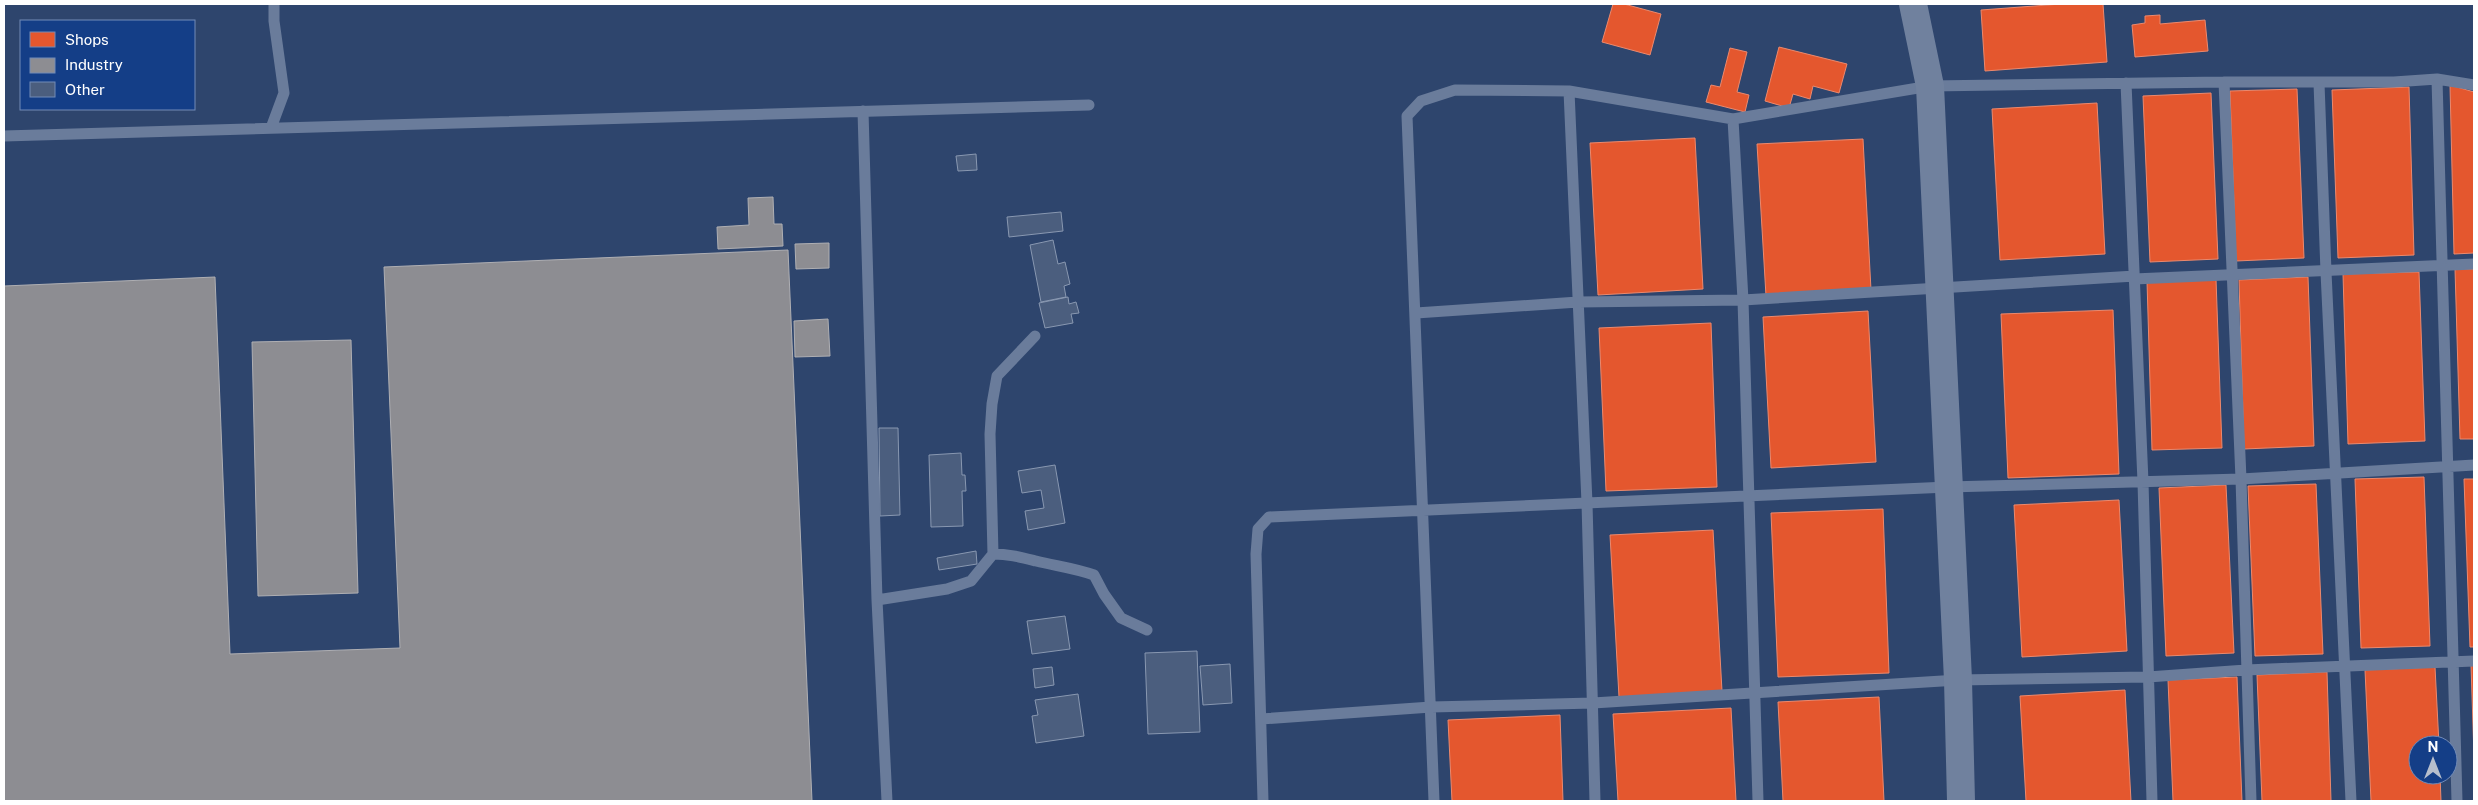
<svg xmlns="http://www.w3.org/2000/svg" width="2478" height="805" viewBox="0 0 2478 805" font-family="'Public Sans',sans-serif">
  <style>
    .shops { fill: #e4572e; stroke: #ec896d }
    .industry { fill: #8d8d92; stroke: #afafb3 }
    .building { fill: #4b5e7e; stroke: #8998b1 }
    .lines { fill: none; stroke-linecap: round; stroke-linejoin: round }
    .lane { stroke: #6a7c9b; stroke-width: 11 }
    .secondary { stroke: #70819e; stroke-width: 28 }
  </style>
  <rect width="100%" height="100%" fill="#2e456d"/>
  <path class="shops" d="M1613 4H1624L1661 14 1650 55 1602 42Z
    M2061 4H2103L2107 62 1985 71 1981 10Z
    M2160 15V24L2205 20 2208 51 2135 57 2132 25 2145 23V16Z
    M1779 47 1847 64 1839 93 1813 86 1810 99 1793 94 1789 108 1765 101Z
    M1730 48 1747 52 1737 92 1749 95 1745 112 1706 102 1711 85 1720 87Z
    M2450 85 2474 92V253L2454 254Z
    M2409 87 2414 255 2338 258 2332 90Z
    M2297 89 2304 258 2236 261 2230 91Z
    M2211 93 2218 259 2150 262 2143 96Z
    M2097 103 2105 254 2000 260 1992 109Z
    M1695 138 1703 289 1598 295 1590 143Z
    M1863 139 1871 290 1766 296 1757 144Z
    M2455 269H2474V439H2460Z
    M2419 272 2425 441 2348 444 2343 274Z
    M2308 277 2314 446 2244 449 2239 280Z
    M2216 279 2222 448 2152 450 2147 281Z
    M2113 310 2119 474 2008 478 2001 314Z
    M1868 311 1876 462 1771 468 1763 317Z
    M1711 323 1717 487 1606 491 1599 328Z
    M2424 477 2430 646 2361 648 2355 479Z
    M2464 479H2474V647H2470Z
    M2316 484 2323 654 2255 656 2248 486Z
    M2226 485 2234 653 2166 656 2159 488Z
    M2119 500 2127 651 2022 657 2014 505Z
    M1883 509 1889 673 1778 677 1771 513Z
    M1713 530 1722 691 1619 697 1610 535Z
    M2471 665H2474V756Z
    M2435 667 2439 745H2418V775H2440L2441 801H2371L2365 670Z
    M2327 672 2331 801H2262L2257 675Z
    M2237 677 2242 801H2173L2168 680Z
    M2125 690 2131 801H2026L2020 696Z
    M1879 697 1884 801H1783L1778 702Z
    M1731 708 1736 801H1618L1613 714Z
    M1560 715 1563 801H1452L1448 720Z"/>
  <path class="industry" d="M773 197 774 224H782L783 246 718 249 717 227 749 225 748 198Z
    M829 243V268L796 269 795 244Z
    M788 250 812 801H4V286L215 277 230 654 400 648 384 267Z
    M828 319 830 356 795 357 794 321Z
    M351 340 358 593 258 596 252 342Z"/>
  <path class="building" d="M976 154 977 170 958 171 956 156Z
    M1061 212 1063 231 1009 237 1007 217Z
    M1053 240 1058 264 1065 262 1070 284 1064 286 1066 297 1041 302 1030 245Z
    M1068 297 1069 304 1076 302 1079 313 1071 314 1073 323 1045 328 1039 303Z
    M879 428H898L900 515 880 516Z
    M961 453 962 475H965L966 491H962L963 526 931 527 929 455Z
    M1055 465 1065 523 1028 530 1025 511 1044 508 1041 490 1022 493 1018 471Z
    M976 551 977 564 939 570 937 558Z
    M1065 616 1070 649 1032 654 1027 621Z
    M1197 651 1200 732 1148 734 1145 653Z
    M1230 664 1232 703 1203 705 1200 666Z
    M1052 667 1054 685 1035 688 1033 669Z
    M1078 694 1084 736 1036 743 1032 716 1038 715 1035 700Z"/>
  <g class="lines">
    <path class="lane" d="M2437 79 2474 85
      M2224 82 2241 479 2251 801
      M2126 83 2143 482 2152 801
      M2319 83 2326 272 2351 801
      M1569 91 1587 503 1595 801
      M863 111 877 600 887 801
      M1733 119 1743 300 1758 801
      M271 128 284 93 274 21V4
      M4 136 1089 105
      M2134 279 2474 264
      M1416 313 1578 302 1743 300 2135 276
      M993 554C1009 554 1020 557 1036 561 1056 566 1074 568 1094 575L1104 594 1121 618 1147 630
      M877 600 947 589 971 581 993 554 990 434 992 404 997 376 1035 336
      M1261 719 1431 707 1593 703 1958 680 2148 677 2246 670 2474 661
      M1263 801 1256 554 1258 529 1269 517 1948 487 2241 479 2474 465
      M1434 801 1407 116 1421 101 1455 90 1569 91 1733 119 1930 86 2224 82H2394L2437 79 2457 801"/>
    <path class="secondary" d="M1913 4 1930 86 1958 680 1961 801"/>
  </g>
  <rect width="2478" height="805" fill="none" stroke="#ffffff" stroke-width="10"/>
  <rect x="20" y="20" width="175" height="90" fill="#143e87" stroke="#728bb7"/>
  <rect x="30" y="32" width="25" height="15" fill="#e4572e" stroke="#728bb7"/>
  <text x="65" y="45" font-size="15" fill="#ffffff">Shops</text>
  <rect x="30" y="58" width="25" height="15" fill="#8d8d92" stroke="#728bb7"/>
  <text x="65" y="70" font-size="15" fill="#ffffff">Industry</text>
  <rect x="30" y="82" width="25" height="15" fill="#4b5e7e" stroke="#728bb7"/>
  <text x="65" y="95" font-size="15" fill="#ffffff">Other</text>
  <g transform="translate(2433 760)"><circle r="24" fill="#143e87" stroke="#728bb7"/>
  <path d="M0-4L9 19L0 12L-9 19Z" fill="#b6becc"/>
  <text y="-8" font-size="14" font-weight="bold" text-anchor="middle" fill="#ffffff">N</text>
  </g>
</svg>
